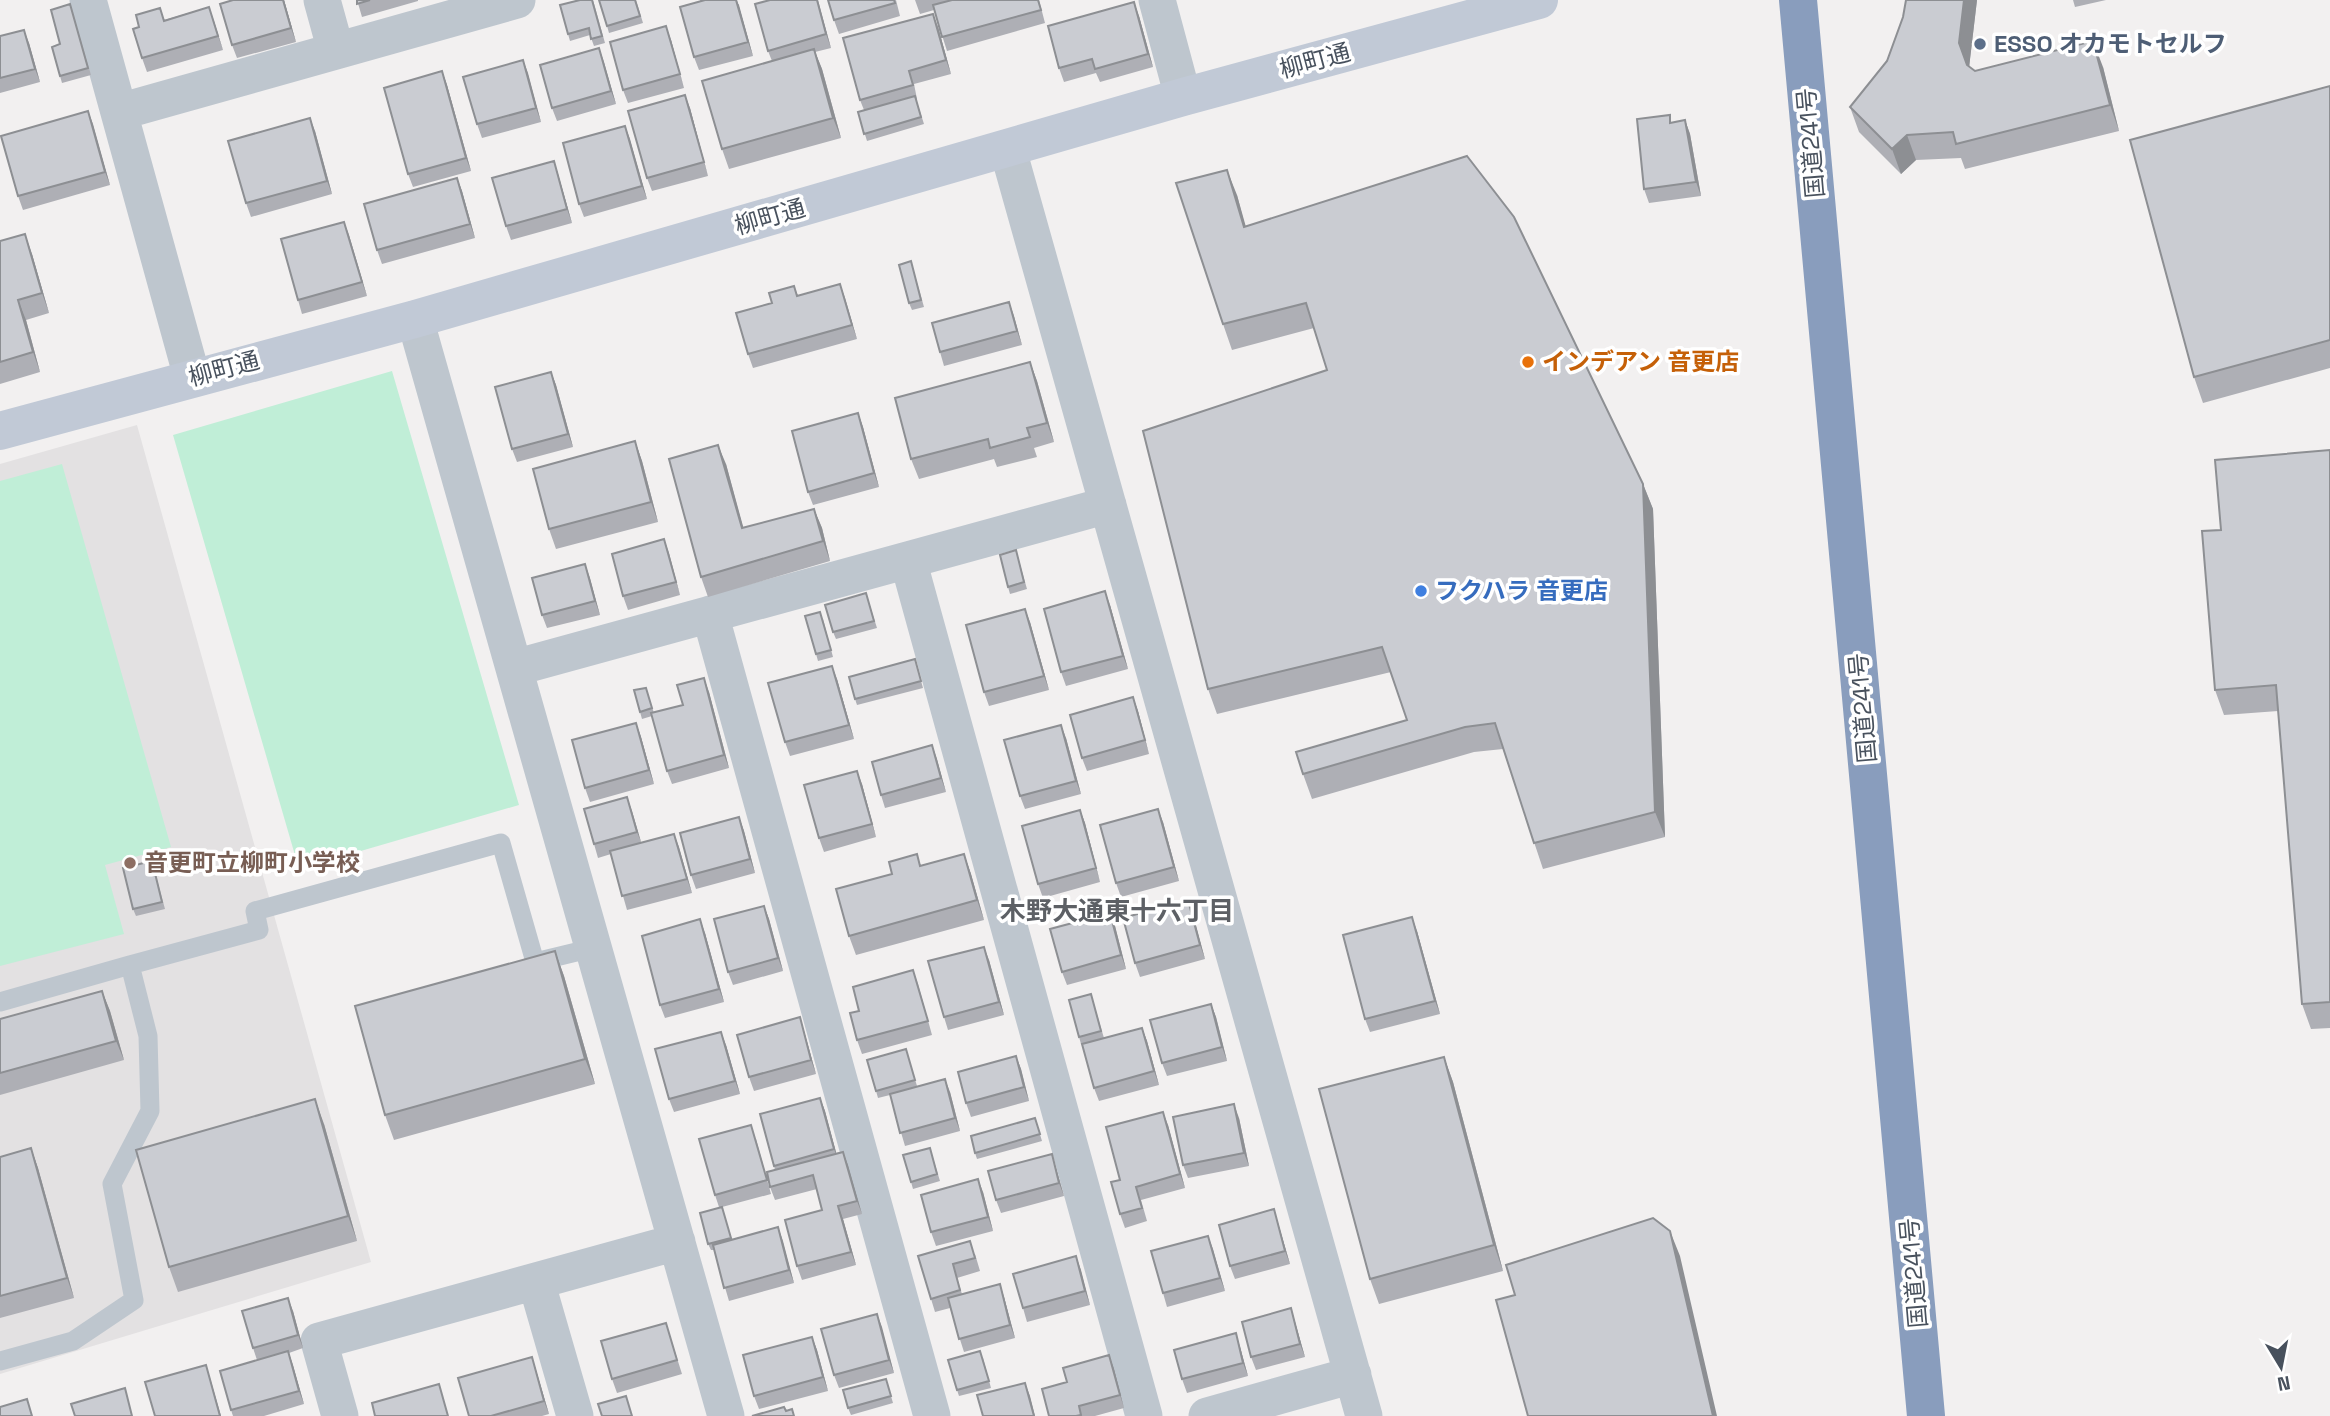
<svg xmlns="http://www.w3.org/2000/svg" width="2330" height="1416" viewBox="0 0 2330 1416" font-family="'Space Grotesk','Noto Sans JP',sans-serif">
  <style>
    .education { fill: #e3e1e2 }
    .green { fill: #c0eed7 }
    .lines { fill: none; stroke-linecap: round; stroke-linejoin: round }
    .lane { stroke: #bec6ce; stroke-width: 19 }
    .street { stroke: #bec6ce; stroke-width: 37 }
    .secondary { stroke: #c1c9d6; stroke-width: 38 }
    .highway { stroke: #899dbd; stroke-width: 38 }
    .wall { fill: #aeafb5 }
    .shaded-wall { fill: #8d8f93 }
    .building { fill: #caccd2; stroke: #8d8f93; stroke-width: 2 }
    .service-dot { fill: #5c6f8a; stroke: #fff; stroke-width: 2.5 }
    .food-dot { fill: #e8710a; stroke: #fff; stroke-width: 2.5 }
    .shop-dot { fill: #3f7fe0; stroke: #fff; stroke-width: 2.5 }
    .education-dot { fill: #8d6e63; stroke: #fff; stroke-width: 2.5 }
    .labels { text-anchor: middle; stroke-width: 7; stroke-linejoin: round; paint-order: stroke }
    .service-label { font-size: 24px; font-weight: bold; fill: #4e5e75; stroke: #fff; text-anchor: start }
    .street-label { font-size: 24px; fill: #48515d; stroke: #fff }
    .food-label { font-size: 24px; font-weight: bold; fill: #c56008; stroke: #fff; text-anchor: start }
    .shop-label { font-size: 24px; font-weight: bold; fill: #366cbe; stroke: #fff; text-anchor: start }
    .education-label { font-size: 24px; font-weight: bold; fill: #785e54; stroke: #fff; text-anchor: start }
    .neighbourhood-label { font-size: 26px; font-weight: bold; fill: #5d6065; stroke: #fff }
  </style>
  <rect width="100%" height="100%" fill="#f2f0f0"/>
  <path class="education" d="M137 425 371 1262 0 1374V464Z"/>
  <path class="green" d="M392 371 519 805 299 869 173 435Z
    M62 464 171 847 105 865 124 934 0 966V481Z"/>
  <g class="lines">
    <path class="lane" d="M0 1002 130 965
      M0 1361 73 1341 134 1300 112 1184 150 1111 148 1036 130 965 259 930 255 911 501 843 535 962 593 948"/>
    <path class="street" d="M88 0 192 377
      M322 0 336 51
      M1157 0 1183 97
      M119 112 517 0
      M1008 150 1364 1416
      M415 319 726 1416
      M908 560 1144 1416
      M710 614 932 1416
      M514 668 1108 505
      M536 1281 575 1416
      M340 1416 319 1341 677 1242
      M1207 1416 1353 1375"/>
    <path class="secondary" d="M0 431 415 319 1183 97 1539 0"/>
    <path class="highway" d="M1798 0 1926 1416"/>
  </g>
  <path class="wall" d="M233 0H284L296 42 237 58 232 45Z
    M357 0H418V1L362 17Z
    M593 0 605 43 594 46 590 35 570 41 568 34Z
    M636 0 643 23 609 33 607 26Z
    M700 0H737L753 56 699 70 694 57Z
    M770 0H818L831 48 815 52 822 69 841 138 729 169 722 149 772 61 768 51Z
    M896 0 900 16 839 34 834 20Z
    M915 0H1039L1045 23 947 51 934 10 920 14Z
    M1977 0 1969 67 1975 71 2103 67 2119 131 1965 169 1961 158 1916 160 1901 174 1859 132 1850 107Z
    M2073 0H2106L2075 7Z
    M70 4 91 75 62 83 60 76V44Z
    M209 7 223 50 147 72 142 58 139 27 160 8 164 20Z
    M1139 16 1153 67 1100 82 1096 73 1064 82 1059 68Z
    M938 27 951 74 914 84 917 99H916L924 124 867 141 858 112 864 110 860 100Z
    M0 36 29 43 40 82 0 93Z
    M671 40 684 88 628 103 623 90Z
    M599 48 616 104 557 121 552 108Z
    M523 60 541 122 482 138 477 124Z
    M442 71 447 85 471 171 413 187 408 174Z
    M2330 86V368L2203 403 2194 377Z
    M690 108 708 176 652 191 647 178Z
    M88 111 110 185 23 210 18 196Z
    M1685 120 1690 134 1701 196 1649 203 1644 189Z
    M625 126 647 199 584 217 579 204Z
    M315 131 332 194 251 217 246 203Z
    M554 161 558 174 572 223 511 240 506 226Z
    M457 178 462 191 475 238 382 264 377 250Z
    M1237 195 1245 226 1643 484 1653 509 1665 837 1543 869 1503 749 1474 752 1312 799 1303 774 1407 720 1391 672 1217 714 1208 689 1327 370 1314 328 1232 350 1223 324Z
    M344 222 367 296 302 314 298 300Z
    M0 241 32 254 49 313 26 320 40 372 0 384Z
    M911 261 924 307 912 310 909 303Z
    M840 284 857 339 753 368 748 354 772 303 794 286 798 296Z
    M1009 302 1022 345 944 366 940 352Z
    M1030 362 1037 381 1054 442 1034 448 1037 457 997 467 994 459 919 479 911 459Z
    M551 372 556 385 573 447 517 462 512 449Z
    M858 413 863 427 879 487 813 505 808 492Z
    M635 441 642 461 658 522 556 549 549 529Z
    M2330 450V1028L2311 1029 2302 1004 2278 711 2224 715 2215 690Z
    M726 464 743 528 814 509 822 528 830 561 708 597 701 577Z
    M664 539 680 595 628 610 623 596Z
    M1016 550 1027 589 1010 594 1008 587Z
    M585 564 600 615 547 628 542 615Z
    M866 593 877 628 836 639 833 632Z
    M1110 605 1128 669 1066 686 1061 672Z
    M823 619 833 657 818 661 816 654Z
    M1030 622 1049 690 989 706 984 692Z
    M915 659 923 688 857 705 855 699Z
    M837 679 854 739 790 756 785 742Z
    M646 688 654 713 683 705 709 692 729 768 672 784 667 771 652 716 642 719 640 712Z
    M1133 697 1138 711 1149 754 1087 771 1082 758Z
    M636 723 641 737 654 784 590 802 585 788Z
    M1066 738 1081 794 1025 809 1020 796Z
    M932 745 946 792 885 808 881 795Z
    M862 784 876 837 824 852 819 838Z
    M627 797 641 843 674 834 692 893 627 910 611 854 598 858 594 844Z
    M1080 810 1085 823 1100 882 1043 898 1038 884Z
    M739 817 744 831 755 873 696 889 691 875Z
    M1163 822 1179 881 1121 897 1116 883Z
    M964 854 971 874 984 920 856 955 849 936 922 865Z
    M152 861 165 909 136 916 133 909Z
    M1188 900 1205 959 1140 977 1135 963Z
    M764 906 769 919 783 971 733 985 728 972Z
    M1110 913 1115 926 1126 969 1067 985 1062 972Z
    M1417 931 1440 1014 1370 1032 1365 1019Z
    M705 933 724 1002 665 1018 660 1005Z
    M555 951 564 976 595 1084 394 1140 385 1115Z
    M989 960 1004 1015 948 1030 944 1017Z
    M913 970 918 984 932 1035 862 1054 857 1040 859 1011Z
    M102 991 110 1011 124 1060 0 1095V1019Z
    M1093 1001 1104 1038 1081 1044 1079 1037Z
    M1211 1004 1216 1017 1227 1061 1167 1076 1162 1063Z
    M1142 1028 1147 1041 1159 1085 1099 1101 1094 1088Z
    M804 1031 816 1074 754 1091 749 1077Z
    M726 1045 740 1094 674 1112 669 1099Z
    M908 1056 917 1086 950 1092 960 1131 905 1146 890 1095 878 1098 876 1091Z
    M1016 1056 1021 1069 1029 1101 971 1117 966 1103Z
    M1444 1057 1453 1082 1503 1271 1379 1304 1370 1279Z
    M820 1098 825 1111 836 1153 843 1152 862 1214 843 1219 856 1265 802 1280 797 1266 822 1210 817 1189 775 1200 770 1187 775 1170 774 1166Z
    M1035 1118 1042 1141 977 1159 975 1153Z
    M1239 1118 1249 1166 1188 1178 1183 1165Z
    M324 1124 357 1241 178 1292 169 1267Z
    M1168 1125 1185 1188 1141 1200 1147 1221 1125 1228 1120 1214V1180Z
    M756 1139 771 1194 722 1207 732 1240 778 1227 794 1283 729 1301 714 1250H711L708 1244 719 1207 715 1195Z
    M31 1148 38 1168 74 1298 0 1318V1157Z
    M930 1148 940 1181 913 1189 911 1182Z
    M1056 1168 1064 1196 1001 1213 996 1200Z
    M983 1192 993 1231 936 1246 931 1232Z
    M1274 1209 1278 1223 1290 1264 1235 1279 1230 1266Z
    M1208 1236 1225 1291 1167 1307 1163 1293Z
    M975 1254 980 1271 957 1278 962 1294 1004 1297 1015 1338 964 1352 950 1308 935 1312 918 1256Z
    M1076 1256 1090 1305 1027 1322 1023 1308Z
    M1291 1308 1305 1357 1256 1370 1251 1357Z
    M293 1311 303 1348 289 1353 304 1404 264 1416H233L231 1410 257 1360 253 1348Z
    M877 1314 894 1373 839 1388 834 1375Z
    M666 1323 682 1374 617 1393 612 1379Z
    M812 1337 817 1350 828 1391 759 1409 754 1396Z
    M1240 1347 1248 1376 1187 1393 1182 1379Z
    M1109 1355 1114 1369 1124 1408 1095 1416H1049L1067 1382Z
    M532 1357 549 1414 542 1416H469Z
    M983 1358 991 1388 959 1396 957 1390Z
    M886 1379 893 1403 851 1415 848 1408Z"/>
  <path class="shaded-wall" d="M283 0H284L296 42 291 28Z
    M736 0 739 5 753 56 748 42Z
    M817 0 818 2 831 48 826 34Z
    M1964 0H1977L1969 68 1976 90 1959 43Z
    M1134 2 1139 16 1153 67 1148 54Z
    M209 7 214 21 223 50 218 36Z
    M933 14 938 27 951 74 946 60Z
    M666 26 671 40 684 88 680 74Z
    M24 30 29 43 40 82 35 69Z
    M2093 41 2103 67 2119 131 2110 105Z
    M599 48 604 62 616 104 611 91Z
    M814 49 822 69 841 138 833 118Z
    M523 60 528 73 541 122 536 108Z
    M442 71 447 85 471 171 466 158Z
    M685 95 690 108 708 176 704 162Z
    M88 111 93 124 110 185 105 172Z
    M310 118 315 131 332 194 327 181Z
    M1685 120 1690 134 1701 196 1696 182Z
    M625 126 630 139 647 199 642 186Z
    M1907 135 1916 160 1901 174 1892 149Z
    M554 161 558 174 572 223 567 209Z
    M1227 170 1237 195 1253 252 1244 227Z
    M457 178 462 191 475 238 470 224Z
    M344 222 349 235 367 296 362 282Z
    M25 234 32 254 49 313 42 293Z
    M840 284 845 298 857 339 852 325Z
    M18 300 26 320 40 372 33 352Z
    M1009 302 1014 316 1022 345 1017 331Z
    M1030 362 1037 381 1054 442 1047 423Z
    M551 372 556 385 573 447 568 434Z
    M858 413 863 427 879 487 874 473Z
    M635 441 642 461 658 522 651 502Z
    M718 445 726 464 749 548 742 528Z
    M1643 484 1653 509 1665 837 1655 812Z
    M814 509 822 528 830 561 823 541Z
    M664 539 669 553 680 595 676 582Z
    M585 564 590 578 600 615 595 601Z
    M1105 591 1110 605 1128 669 1123 656Z
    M1025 609 1030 622 1049 690 1044 676Z
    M832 666 837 679 854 739 849 725Z
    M704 678 709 692 729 768 724 755Z
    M1133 697 1138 711 1149 754 1145 740Z
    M636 723 641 737 654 784 649 770Z
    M1061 725 1066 738 1081 794 1076 781Z
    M932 745 937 759 946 792 941 778Z
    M857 771 862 784 876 837 872 824Z
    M627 797 632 811 642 845 637 832Z
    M1158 809 1163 822 1179 881 1174 867Z
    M1080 810 1085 823 1100 882 1096 868Z
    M739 817 744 831 755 873 750 859Z
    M674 834 679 847 692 893 687 879Z
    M964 854 971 874 984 920 977 900Z
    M1188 900 1193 914 1205 959 1200 945Z
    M764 906 769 919 783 971 778 958Z
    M1110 913 1115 926 1126 969 1121 955Z
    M1412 917 1417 931 1440 1014 1435 1001Z
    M700 919 705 933 724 1002 719 989Z
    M984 947 989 960 1004 1015 999 1002Z
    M555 951 564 976 595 1084 585 1059Z
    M102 991 110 1011 124 1060 116 1041Z
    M1211 1004 1216 1017 1227 1061 1222 1047Z
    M800 1017 804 1031 816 1074 811 1060Z
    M1142 1028 1147 1041 1159 1085 1154 1071Z
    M721 1032 726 1045 740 1094 735 1081Z
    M1016 1056 1021 1069 1029 1101 1024 1087Z
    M1444 1057 1453 1082 1503 1271 1494 1245Z
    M945 1079 950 1092 960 1131 955 1118Z
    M820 1098 825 1111 839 1163 834 1149Z
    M315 1099 324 1124 357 1241 348 1216Z
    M1234 1104 1239 1118 1249 1166 1244 1153Z
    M1163 1112 1168 1125 1185 1188 1180 1174Z
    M31 1148 38 1168 74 1298 67 1278Z
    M843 1152 848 1165 862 1214 857 1201Z
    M1052 1154 1064 1196 1059 1183Z
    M978 1179 983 1192 993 1231 988 1217Z
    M838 1206 843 1219 856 1265 851 1252Z
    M1274 1209 1278 1223 1290 1264 1285 1251Z
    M778 1227 783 1241 794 1283 789 1270Z
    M1670 1231 1680 1256 1717 1416H1713Z
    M1208 1236 1213 1249 1225 1291 1220 1278Z
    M1076 1256 1081 1270 1090 1305 1085 1291Z
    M1000 1284 1004 1297 1015 1338 1010 1325Z
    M288 1298 293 1311 303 1348 298 1335Z
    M1291 1308 1305 1357 1300 1344Z
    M877 1314 882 1327 894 1373 889 1360Z
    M1236 1333 1240 1347 1248 1376 1243 1363Z
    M812 1337 817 1350 828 1391 823 1377Z
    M288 1351 293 1365 304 1404 299 1391Z
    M1109 1355 1114 1369 1124 1408 1120 1395Z
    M532 1357 536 1370 549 1414 544 1401Z
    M206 1365 210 1378 221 1416H220Z
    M1025 1383 1030 1396 1035 1416H1034Z"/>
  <path class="building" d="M233 0H283L291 28 232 45 220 4Z
    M357 0H370L357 4Z
    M580 0H592L602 36 591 39 589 28 568 34 560 5Z
    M599 0H635L640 16 607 26Z
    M705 0H736L748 42 694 57 680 7Z
    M770 0H817L826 34 768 51 755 4Z
    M828 0H894L895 3 834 20Z
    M952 0H1038L1041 10 942 37 933 5Z
    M1906 0H1964L1959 43 1967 65 1975 71 2093 41 2110 105 1956 144 1953 132 1907 135 1892 149 1850 107 1887 61 1903 17Z
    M1134 2 1148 54 1095 69 1092 59 1059 68 1048 26Z
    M70 4 88 68 60 76 52 47 60 44 51 10Z
    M209 7 218 36 142 58 133 29 139 27 136 15 160 8 164 21Z
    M933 14 946 60 909 71 913 85 860 100 843 38Z
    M666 26 680 74 623 90 610 42Z
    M24 30 35 69 0 78V36Z
    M599 48 611 91 552 108 540 65Z
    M814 49 833 118 722 149 702 81Z
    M523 60 536 108 477 124 463 77Z
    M442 71 466 158 408 174 384 88Z
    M2330 86V340L2194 377 2130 140Z
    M685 95 704 162 647 178 628 111Z
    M915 96 921 117 864 134 858 112Z
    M88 111 105 172 18 196 1 136Z
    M1670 115V123L1685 120 1696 182 1644 189 1637 119Z
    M310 118 327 181 246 203 228 141Z
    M625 126 642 186 579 204 563 143Z
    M1467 156 1514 217 1643 484 1655 812 1534 843 1495 723 1465 727 1303 774 1296 752 1407 720 1382 647 1208 689 1143 431 1327 370 1306 303 1223 324 1176 183 1227 170 1244 227Z
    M554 161 567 209 506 226 492 178Z
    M457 178 470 224 377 250 364 204Z
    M344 222 362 282 298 300 281 239Z
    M25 234 42 293 18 300 33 352 0 362V241Z
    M911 261 921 300 909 303 899 265Z
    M840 284 852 325 748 354 736 313 772 303 769 293 794 286 797 296Z
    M1009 302 1017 331 940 352 932 323Z
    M1030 362 1047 423 1027 428 1030 437 990 448 988 439 911 459 895 398Z
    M551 372 568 434 512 449 495 387Z
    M858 413 874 473 808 492 792 431Z
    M635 441 651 502 549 529 533 469Z
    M718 445 742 528 814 509 823 541 701 577 669 459Z
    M2330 450V1002L2302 1004 2276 685 2215 690 2202 531 2221 530 2215 460Z
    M664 539 676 582 623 596 612 554Z
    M1016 550 1024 582 1008 587 1000 555Z
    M585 564 595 601 542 615 532 578Z
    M1105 591 1123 656 1061 672 1044 609Z
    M866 593 874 621 833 632 825 605Z
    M1025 609 1044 676 984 692 966 625Z
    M820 612 831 650 816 654 805 616Z
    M915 659 921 681 855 699 849 677Z
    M832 666 849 725 785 742 768 683Z
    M704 678 724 755 667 771 651 713 683 705 677 685Z
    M646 688 652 708 640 712 634 690Z
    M1133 697 1145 740 1082 758 1070 715Z
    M636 723 649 770 585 788 572 740Z
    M1061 725 1076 781 1020 796 1004 740Z
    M932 745 941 778 881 795 872 762Z
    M857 771 872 824 819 838 804 785Z
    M627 797 637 832 594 844 584 809Z
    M1158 809 1174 867 1116 883 1100 825Z
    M1080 810 1096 868 1038 884 1022 826Z
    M739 817 750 859 691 875 680 833Z
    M674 834 687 879 622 896 610 851Z
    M917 854 920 866 964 854 977 900 849 936 836 889 892 874 889 862Z
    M152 861 162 902 133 909 123 868Z
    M1188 900 1200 945 1135 963 1123 918Z
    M764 906 778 958 728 972 714 919Z
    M1110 913 1121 955 1062 972 1050 929Z
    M1412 917 1435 1001 1365 1019 1343 935Z
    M700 919 719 989 660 1005 642 936Z
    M984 947 999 1002 944 1017 928 961Z
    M555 951 585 1059 385 1115 355 1006Z
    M913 970 928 1021 857 1040 850 1013 859 1011 853 987Z
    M102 991 116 1041 0 1073V1019Z
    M1091 994 1101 1031 1079 1037 1069 1000Z
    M1211 1004 1222 1047 1162 1063 1150 1020Z
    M800 1017 811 1060 749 1077 737 1035Z
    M1142 1028 1154 1071 1094 1088 1082 1044Z
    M721 1032 735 1081 669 1099 655 1049Z
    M906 1049 915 1080 876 1091 867 1060Z
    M1016 1056 1024 1087 966 1103 958 1072Z
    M1444 1057 1494 1245 1370 1279 1319 1089Z
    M945 1079 955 1118 900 1133 890 1094Z
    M820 1098 834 1149 774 1166 760 1114Z
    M315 1099 348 1216 169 1267 136 1150Z
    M1234 1104 1244 1153 1183 1165 1173 1117Z
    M1163 1112 1180 1174 1136 1187 1142 1208 1120 1214 1111 1182 1120 1180 1106 1127Z
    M1035 1118 1040 1134 975 1153 971 1136Z
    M751 1125 767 1180 715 1195 699 1139Z
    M31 1148 67 1278 0 1296V1157Z
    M930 1148 937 1174 911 1182 903 1155Z
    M843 1152 857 1201 838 1206 851 1252 797 1266 785 1220 822 1210 813 1175 770 1187 767 1172Z
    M1052 1154 1059 1183 996 1200 988 1171Z
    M978 1179 988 1217 931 1232 921 1195Z
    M722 1207 731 1238 708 1244 700 1213Z
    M1274 1209 1285 1251 1230 1266 1219 1225Z
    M1653 1218 1670 1231 1713 1416H1528L1496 1300 1515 1295 1506 1265Z
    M778 1227 789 1270 724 1288 713 1245Z
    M1208 1236 1220 1278 1163 1293 1151 1251Z
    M970 1241 975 1258 953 1264 960 1290 931 1299 918 1256Z
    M1076 1256 1085 1291 1023 1308 1013 1274Z
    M1000 1284 1010 1325 959 1339 948 1298Z
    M288 1298 298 1335 253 1348 242 1311Z
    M1291 1308 1300 1344 1251 1357 1242 1322Z
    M877 1314 889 1360 834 1375 821 1329Z
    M666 1323 677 1360 612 1379 601 1341Z
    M1236 1333 1243 1363 1182 1379 1174 1350Z
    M812 1337 823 1377 754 1396 743 1355Z
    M288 1351 299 1391 231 1410 220 1371Z
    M980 1351 989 1381 957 1390 948 1360Z
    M1109 1355 1120 1395 1079 1406 1081 1415 1076 1416H1049L1042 1389 1067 1382 1063 1368Z
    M532 1357 544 1401 491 1416H469L458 1378Z
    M206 1365 220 1416H155L145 1382Z
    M886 1379 891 1396 848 1408 843 1390Z
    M1025 1383 1034 1416H983L977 1395Z
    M439 1384 448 1416H375L372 1403Z
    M125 1388 132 1416H75L71 1404Z
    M626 1396 632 1416H602L598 1404Z
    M27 1399 32 1416H0V1407Z
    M784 1407 786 1411 792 1409 794 1416H752Z"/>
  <circle class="service-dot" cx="1980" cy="44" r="7"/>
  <circle class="food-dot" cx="1528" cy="362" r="7"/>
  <circle class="shop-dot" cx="1421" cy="591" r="7"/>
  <circle class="education-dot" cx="130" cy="863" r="7"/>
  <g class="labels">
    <g class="service-label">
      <text x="1994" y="52">ESSO オカモトセルフ</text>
    </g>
    <g class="street-label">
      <text transform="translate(1315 61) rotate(-15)" y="8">柳町通</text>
      <text transform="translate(1811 143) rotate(-95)" y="8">国道241号</text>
      <text transform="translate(770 217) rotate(-16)" y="8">柳町通</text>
      <text transform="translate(224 369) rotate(-15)" y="8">柳町通</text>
      <text transform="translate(1863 708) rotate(-95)" y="8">国道241号</text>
      <text transform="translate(1914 1273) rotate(-95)" y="8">国道241号</text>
    </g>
    <g class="food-label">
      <text x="1542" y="370">インデアン 音更店</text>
    </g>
    <g class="shop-label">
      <text x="1435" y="599">フクハラ 音更店</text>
    </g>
    <g class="education-label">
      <text x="144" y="871">音更町立柳町小学校</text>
    </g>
    <g class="neighbourhood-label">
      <text x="1117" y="920">木野大通東十六丁目</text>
    </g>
  </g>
  <g transform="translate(2281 1367) rotate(170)" stroke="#ffffff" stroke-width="5" paint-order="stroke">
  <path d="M0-5L12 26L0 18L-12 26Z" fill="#48515d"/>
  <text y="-10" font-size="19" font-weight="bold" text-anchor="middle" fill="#48515d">N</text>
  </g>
</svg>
